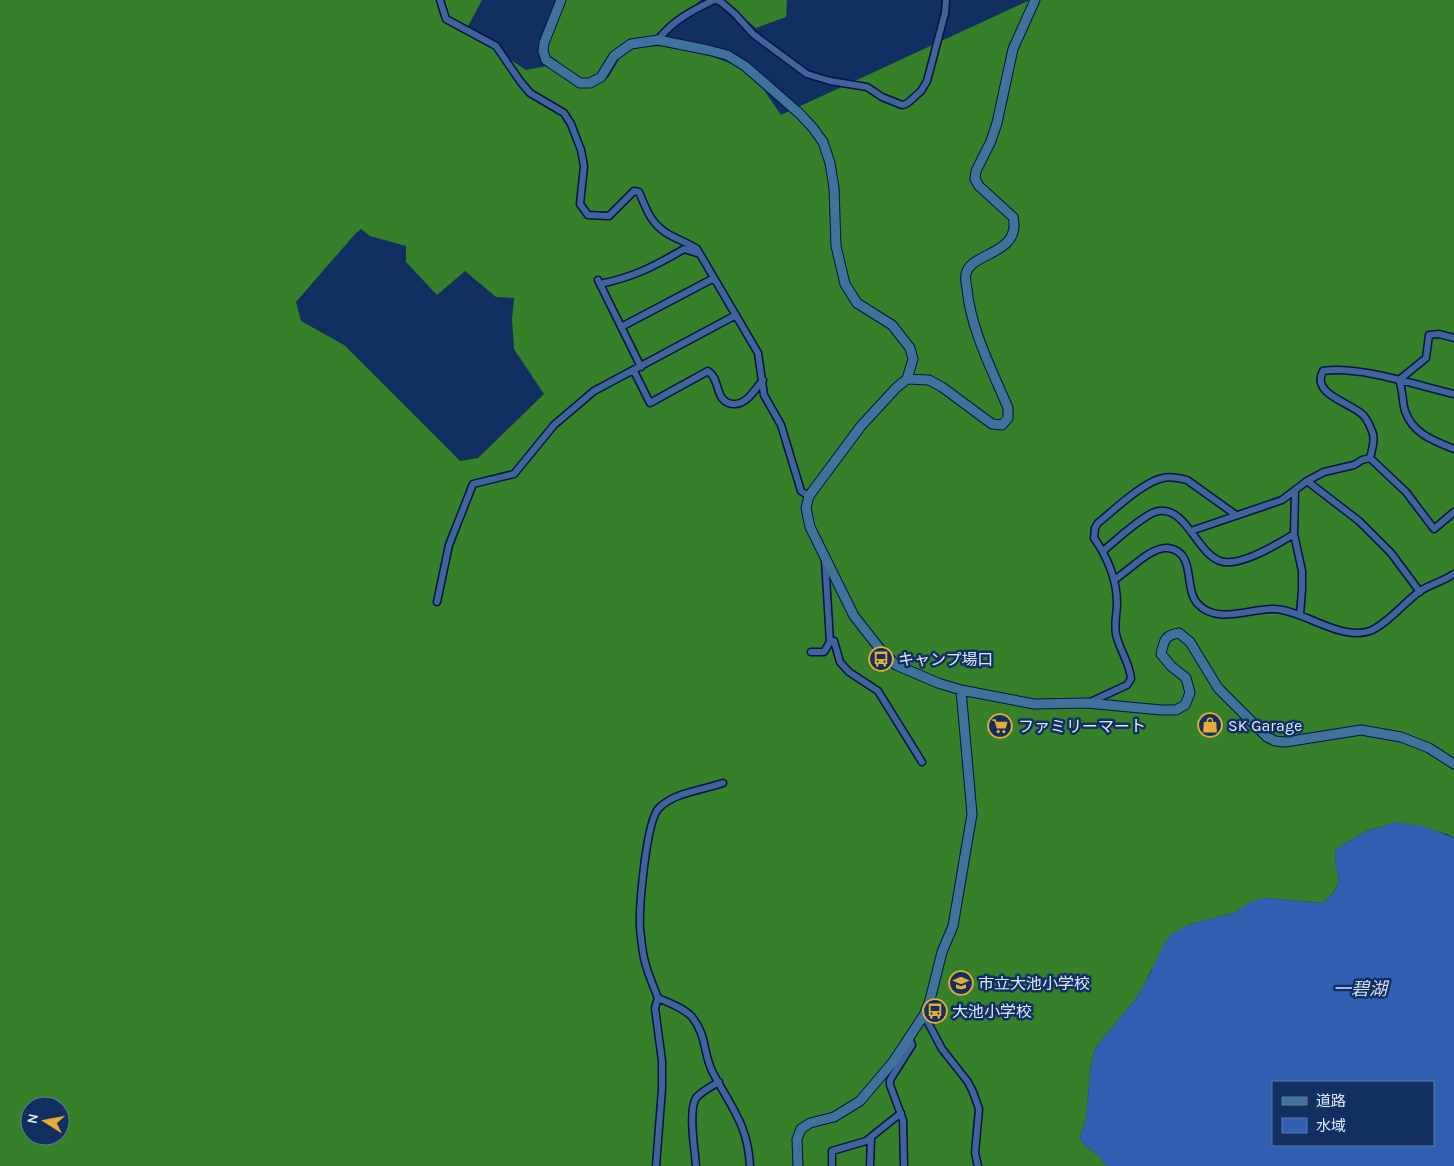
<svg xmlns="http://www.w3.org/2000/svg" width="1454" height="1166" viewBox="0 0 1454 1166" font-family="Karla,'Noto Sans JP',sans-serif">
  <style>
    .forest { fill: #358029; fill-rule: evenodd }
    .water { fill: #3160b3; fill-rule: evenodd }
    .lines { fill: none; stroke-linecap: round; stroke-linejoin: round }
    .street-casing { stroke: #001445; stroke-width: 9 }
    .secondary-casing { stroke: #001445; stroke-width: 11 }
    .street { stroke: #42629b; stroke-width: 6 }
    .secondary { stroke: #40729c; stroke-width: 9 }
    .labels { text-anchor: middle; stroke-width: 5; stroke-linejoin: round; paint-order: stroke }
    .poi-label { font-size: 16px; fill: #dde8fc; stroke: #122f62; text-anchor: start }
    .water-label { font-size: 18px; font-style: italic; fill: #d2dff6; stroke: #122f62 }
  </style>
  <rect width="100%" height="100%" fill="#122f62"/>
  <path class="forest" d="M0 0H482L466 30 526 70 553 65 561 71 558 61 543 51 561 0H701L675 22 658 40 623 45 601 77 587 85 608 78 626 48 681 45 751 71 781 115 1030 0H1454V838L1447 834 1397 822 1366 831 1336 849C1331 875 1351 878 1323 903L1266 898 1252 902 1236 912 1188 925 1151 970 1145 984 1135 1000 1096 1047 1091 1063 1086 1119 1080 1137 1084 1145 1098 1155 1107 1166H0ZM361 229 370 236 406 246V262L437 295 465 271 496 297 514 298 512 319 514 349 544 394 478 458 460 461 344 345 301 321 296 302 355 234ZM30 1106H60V1136H30Z
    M722 0H787L786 17 756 28Z"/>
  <path class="water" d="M1397 822 1423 826 1454 838V1166H1107L1098 1155 1084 1145 1080 1137 1086 1119 1091 1063 1096 1047 1135 1000 1145 984 1165 942 1171 934 1188 925 1236 912 1252 901 1266 898 1323 903C1351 879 1331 875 1336 849L1366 831ZM1273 1082H1433V1145H1273Z"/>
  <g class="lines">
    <g class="street-casing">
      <path id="street" d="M440 0 446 19 496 46 520 81 530 93 564 113 571 124 581 150 584 166 580 204 588 215 609 216 634 191 639 192C646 208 650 222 665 232 675 239 687 242 697 249L758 353 764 395 781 425 801 491 809 496
        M717 0 721 2 735 14 753 34 807 74 830 81 867 87 882 97 902 105 906 104 910 101 921 91 927 81 945 13 946 0
        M658 40C672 21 693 10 714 0
        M598 280 641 367
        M600 284C634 277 655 266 684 249L700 254
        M621 327 714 278
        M634 371 650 403 708 371C721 379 714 402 733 404 747 405 755 389 763 380
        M1399 380C1403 390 1402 401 1405 411 1413 434 1434 441 1454 449
        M1399 380 1426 358 1429 335 1439 334 1454 338
        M1370 458C1372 450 1375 441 1373 434 1371 428 1368 421 1364 416 1353 403 1310 395 1323 371 1358 365 1419 386 1454 394
        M1370 458 1406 492 1434 529 1454 512
        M1307 481 1359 521 1391 553 1420 592
        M1295 492 1294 534 1302 571V590L1300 615
        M1191 531 1282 500 1307 481 1324 472 1354 465 1362 460 1370 458
        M1103 551C1114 542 1146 512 1159 511 1187 508 1196 552 1220 561 1239 568 1278 544 1294 534
        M1114 580C1129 571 1151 546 1168 548 1197 552 1183 589 1198 604 1217 625 1251 608 1275 609 1305 611 1340 641 1370 631 1387 624 1405 602 1420 591 1431 584 1444 581 1454 574
        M437 602 449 545 473 484 514 474 554 425 594 391 736 315
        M830 642 834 641 840 662 849 672 878 691 922 762
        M811 652H824L830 642 825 560
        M1088 703 1127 685 1131 679C1130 664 1121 652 1117 638 1113 627 1117 615 1117 603 1117 580 1107 556 1094 538L1095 528 1098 523C1114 510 1143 482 1163 478 1170 476 1179 478 1187 480L1236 515
        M658 998C669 1003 684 1008 692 1017 707 1036 703 1052 712 1071 730 1106 748 1124 750 1166
        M924 1015 942 1049 968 1082 973 1092 979 1109 975 1153 978 1166
        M656 1166 662 1089V1061L655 1008 658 998C653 985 647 972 644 958 642 949 641 938 640 928 639 907 646 821 659 808 675 792 703 790 723 783
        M696 1166C695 1151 688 1111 696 1098 702 1091 712 1086 719 1082
        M832 1166V1151L866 1141 901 1113
        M870 1166 871 1137
        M904 1166 903 1120 890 1085V1080L912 1045 909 1038"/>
    </g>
    <g class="secondary-casing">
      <path id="secondary" d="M561 0 544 43 543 51 546 60 580 83H590L601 77 614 56 631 44 658 40 708 50 727 55 745 66 800 114 813 128 823 142 830 163 834 188 836 246 845 284 857 303 892 325 910 348 913 359 907 379 896 388 861 426 809 496 806 508 810 527 854 616 880 649 896 665 938 683 961 690 1034 704 1087 703 1161 710H1176L1185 705 1190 693 1186 678 1171 666 1161 654C1164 640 1165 635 1179 633L1190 642 1218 688 1267 737 1275 741 1285 742 1361 730 1401 737 1429 748 1454 764
        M907 379 929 380 942 387 992 424 1002 425 1008 418V408C992 370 971 330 967 289 966 284 965 278 966 274 970 252 1022 255 1013 217L979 186 975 179 976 171 991 141 997 123 1013 49 1035 0
        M798 1166 797 1139 801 1129 810 1123 834 1117 860 1101 893 1062 924 1015 930 1000 942 952 953 926 972 814 961 690"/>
    </g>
    <use href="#street" class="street"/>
    <use href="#secondary" class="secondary"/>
  </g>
  <defs>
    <g id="bus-ring" transform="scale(1.25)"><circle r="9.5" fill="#122f62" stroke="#e6ac36" stroke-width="1.5"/><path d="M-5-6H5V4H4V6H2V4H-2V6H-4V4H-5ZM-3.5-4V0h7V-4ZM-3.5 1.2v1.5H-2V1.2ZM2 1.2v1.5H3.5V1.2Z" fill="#e6ac36"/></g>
    <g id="shop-ring" transform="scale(1.25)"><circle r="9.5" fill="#122f62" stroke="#e6ac36" stroke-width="1.5"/><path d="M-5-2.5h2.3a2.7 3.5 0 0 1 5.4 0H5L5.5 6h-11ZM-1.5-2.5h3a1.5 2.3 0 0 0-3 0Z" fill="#e6ac36"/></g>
    <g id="supermarket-ring" transform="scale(1.25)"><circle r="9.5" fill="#122f62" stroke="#e6ac36" stroke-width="1.5"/><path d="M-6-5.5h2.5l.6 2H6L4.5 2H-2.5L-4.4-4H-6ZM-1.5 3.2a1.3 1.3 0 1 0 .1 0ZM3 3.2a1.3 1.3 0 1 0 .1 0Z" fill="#e6ac36"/></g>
    <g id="school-ring" transform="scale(1.25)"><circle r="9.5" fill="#122f62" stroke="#e6ac36" stroke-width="1.5"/><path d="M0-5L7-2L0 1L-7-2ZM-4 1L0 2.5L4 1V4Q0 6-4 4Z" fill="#e6ac36"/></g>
  </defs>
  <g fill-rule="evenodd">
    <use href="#bus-ring" x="881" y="659"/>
    <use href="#shop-ring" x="1210" y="725"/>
    <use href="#supermarket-ring" x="1000" y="726"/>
    <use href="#school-ring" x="961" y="983"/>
    <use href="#bus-ring" x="935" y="1011"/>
  </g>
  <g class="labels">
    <g class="poi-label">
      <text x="898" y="665">キャンプ場口</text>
      <text x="1228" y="731">SK Garage</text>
      <text x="1018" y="732">ファミリーマート</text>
      <text x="978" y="989">市立大池小学校</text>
      <text x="952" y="1017">大池小学校</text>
    </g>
    <g class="water-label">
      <text x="1360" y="995">一碧湖</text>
    </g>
  </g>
  <rect x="1272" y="1081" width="162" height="65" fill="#122f62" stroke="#6379a0"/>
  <rect x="1282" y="1097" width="25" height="8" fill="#40729c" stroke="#6379a0"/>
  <text x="1316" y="1106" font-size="15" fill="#dde8fc">道路</text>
  <rect x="1282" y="1118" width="25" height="15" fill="#3160b3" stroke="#6379a0"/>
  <text x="1316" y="1131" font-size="15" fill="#dde8fc">水域</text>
  <g transform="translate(45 1121) rotate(281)"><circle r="24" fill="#122f62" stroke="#6379a0"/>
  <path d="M0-4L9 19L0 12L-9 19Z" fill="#e6ac36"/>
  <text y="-8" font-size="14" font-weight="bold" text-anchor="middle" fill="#dde8fc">N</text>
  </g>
</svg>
